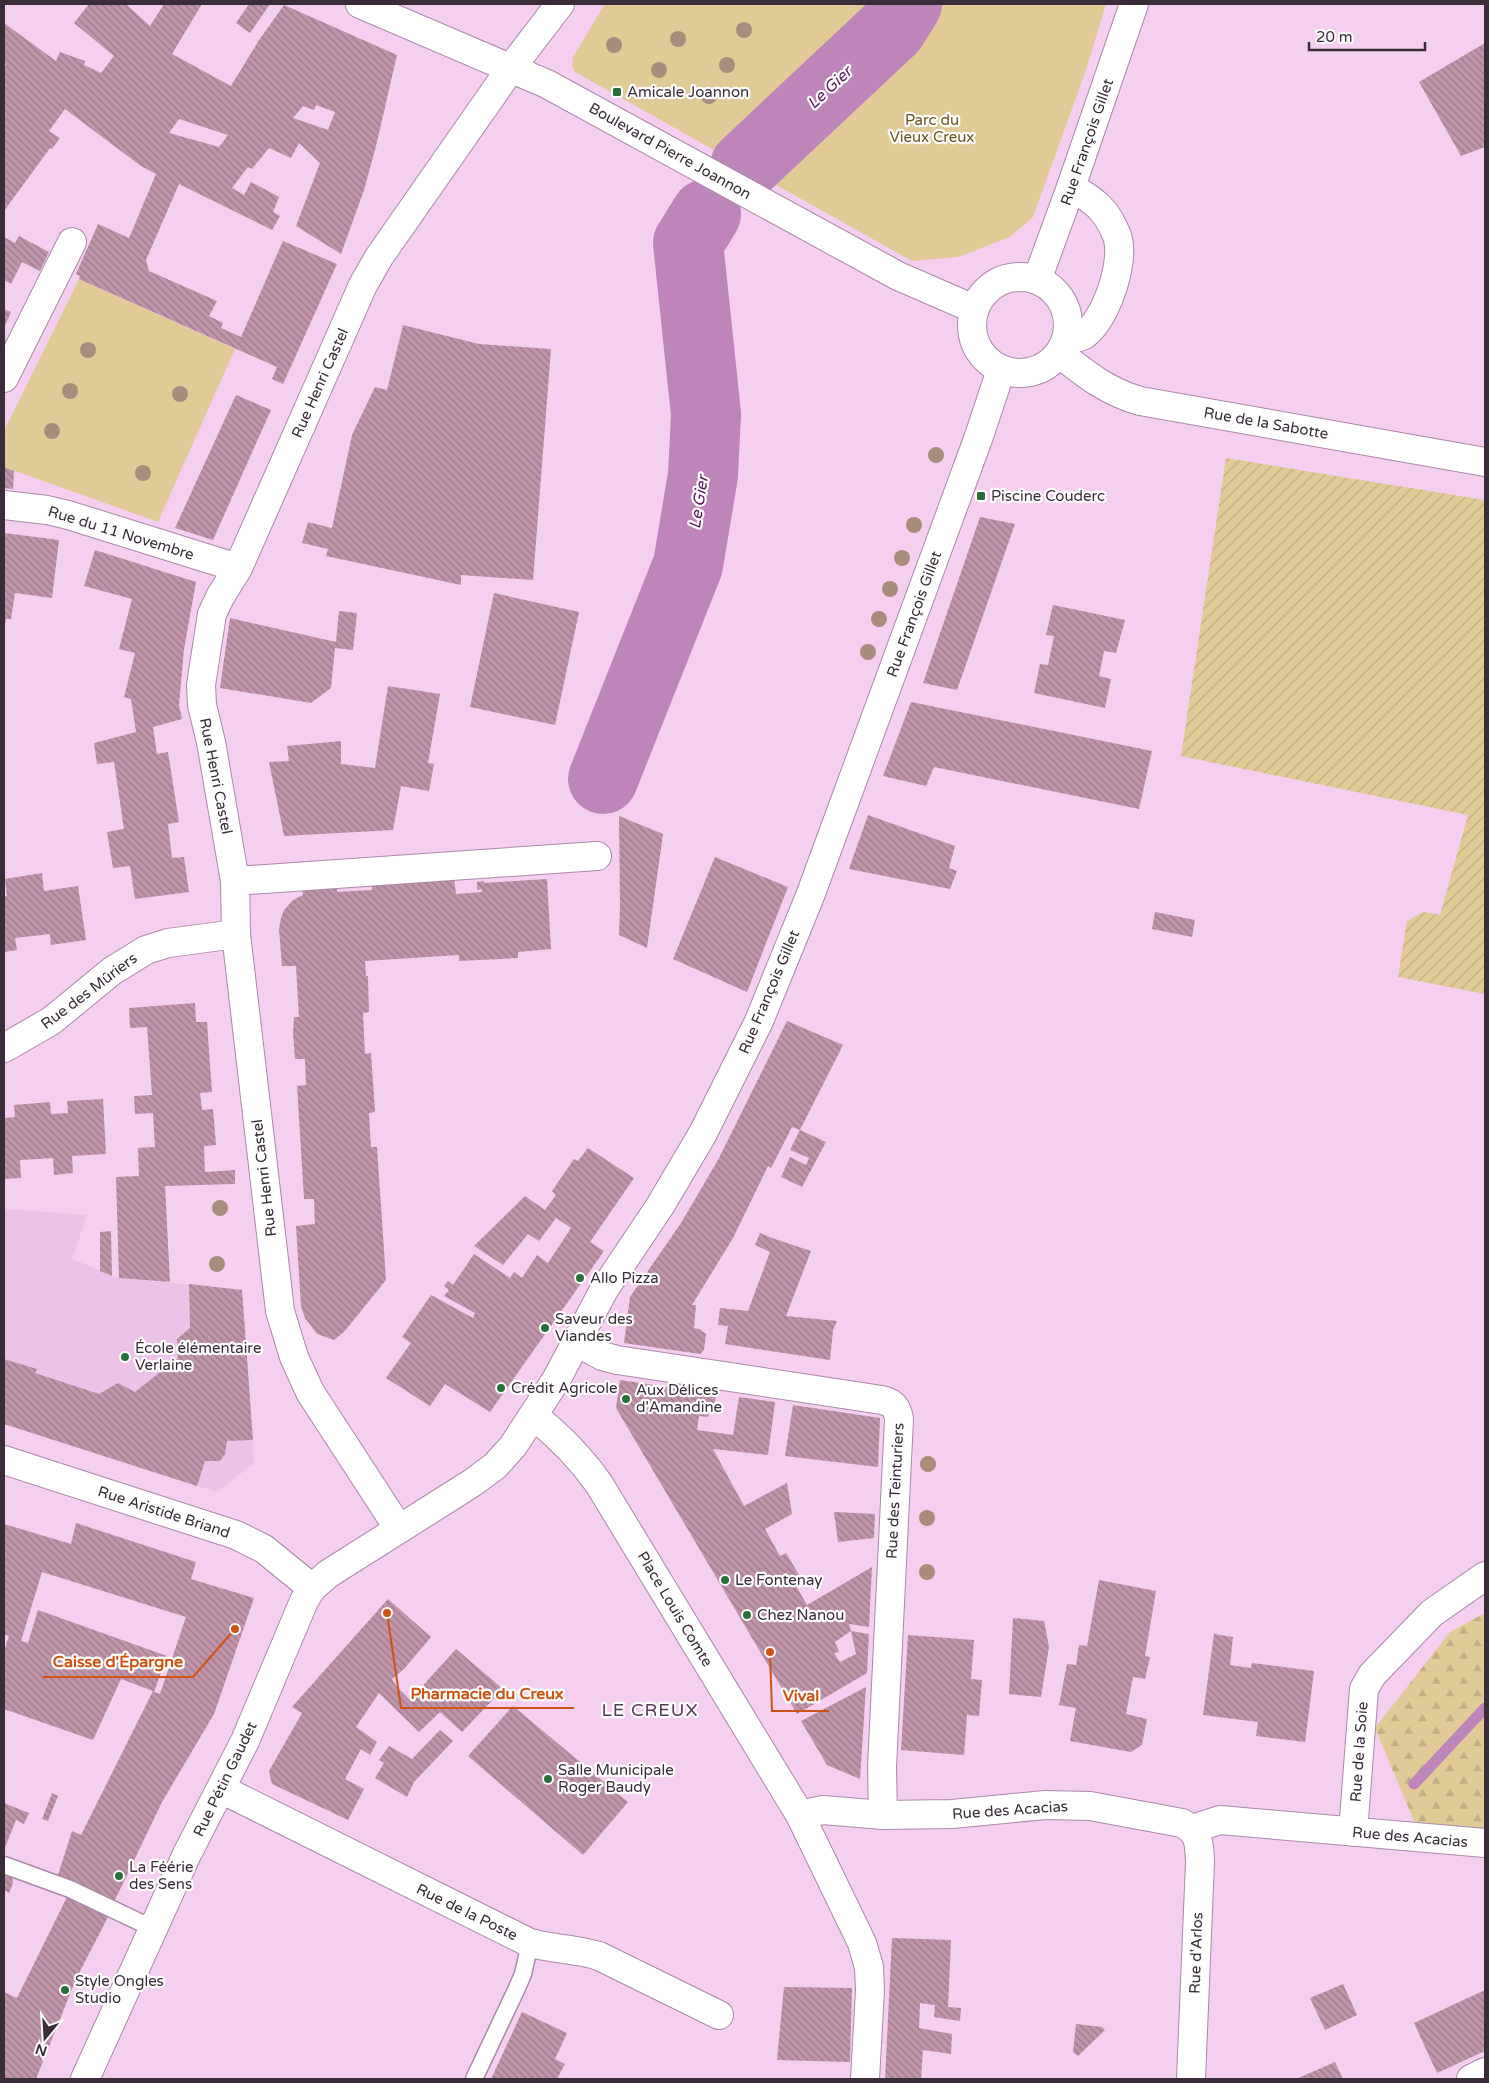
<svg xmlns="http://www.w3.org/2000/svg" width="1489" height="2083" viewBox="0 0 1489 2083" font-family="'Varela Round',sans-serif">
  <style>
    .built { fill: #ecc2e8 }
    .forest { fill: url(#forest-firs) }
    .park { fill: #e0cb96 }
    .garden { fill: url(#garden-furrows) }
    .lines { fill: none; stroke-linecap: round; stroke-linejoin: round }
    .stream { stroke: #be85ba; stroke-width: 11 }
    .river { stroke: #be85ba; stroke-width: 70 }
    .building { fill: url(#building-back-hatch); fill-rule: evenodd }
    .lane-casing { stroke: #ab89a8; stroke-width: 19 }
    .street-casing { stroke: #ab89a8; stroke-width: 30 }
    .secondary-casing { stroke: #ab89a8; stroke-width: 30 }
    .lane { stroke: #fff; stroke-width: 16 }
    .street { stroke: #fff; stroke-width: 28 }
    .secondary { stroke: #fff; stroke-width: 28 }
    .tree { fill: #a88c7c }
    .poi-dot { fill: #296f3b; stroke: #fefefe; stroke-width: 2 }
    .labels { text-anchor: middle; stroke-width: 4.5; stroke-linejoin: round; paint-order: stroke }
    .poi-label { font-size: 15px; fill: #3a2c39; stroke: #fefefe; text-anchor: start }
    .park-label { font-size: 15px; fill: #69551d; stroke: #fefefe }
    .street-label { font-size: 15px; fill: #3a2c39; stroke: #fefefe }
    .water-label { font-size: 16px; font-style: italic; fill: #591457; stroke: #fefefe }
    .quarter-label { font-size: 18px; letter-spacing: 1px; fill: #573a55; stroke: #fefefe }
    .leader { fill: none; stroke: #ce5213; stroke-width: 2 }
    .callout-dot { fill: #ce5213; stroke: #fefefe; stroke-width: 2 }
    .callout-label { font-size: 16px; text-anchor: middle; font-weight: bold; fill: #ce5213; stroke: #fefefe; stroke-width: 4.5; stroke-linejoin: round; paint-order: stroke }
  </style>
  <defs>
    <pattern id="forest-firs" width="22" height="20" patternUnits="userSpaceOnUse" patternTransform="scale(1.25)"><rect width="22" height="20" fill="#e0cb96"/><path d="M5 1l3.5 6h-7zM16 11l3.5 6h-7z" fill="#c1ae82"/></pattern>
    <pattern id="garden-furrows" width="10" height="10" patternUnits="userSpaceOnUse" patternTransform="scale(1.25)"><rect width="10" height="10" fill="#e0cb96"/><path d="M-1 1l2-2M0 10L10 0M9 11l2-2" fill="none" stroke="#c1ae82"/></pattern>
    <pattern id="building-back-hatch" width="6" height="6" patternUnits="userSpaceOnUse" patternTransform="scale(1.25)"><rect width="6" height="6" fill="#c094a9"/><path d="M-1 5l2 2M0 0l6 6M5-1l2 2" fill="none" stroke="#9d798b"/></pattern>
  </defs>
  <rect width="100%" height="100%" fill="#f4cff0"/>
  <path class="built" d="M4 1209 87 1215 72 1259 119 1278 242 1290 254 1463 217 1492 4 1424Z"/>
  <path class="forest" d="M1485 1613V1831L1417 1828 1375 1728 1450 1632Z"/>
  <path class="park" d="M605 4H796L799 5V4H1106L1086 70 1033 217 1010 237 958 257 912 261 575 72 572 66 573 57Z
    M79 279 235 349 158 522 4 467V431Z"/>
  <path class="garden" d="M1226 458 1485 500V994L1398 977 1407 921 1423 912 1440 915 1468 815 1181 756Z"/>
  <g class="lines">
    <path class="stream" d="M1414 1784 1485 1708"/>
    <path class="river" d="M745 166 892 28 907 4
      M603 779 688 565 703 475 706 414 688 243 706 214"/>
  </g>
  <path class="building" d="M89 4H126L150 26 164 4H202L172 54 231 86 259 40 284 5 397 55 376 146 364 190 341 254 296 226 320 163 299 143 291 158 269 148 252 169 248 167 232 188 244 195 251 182 279 197 273 212 280 216 272 230 179 184 146 260 149 271 217 301 209 316 223 323 221 328 241 337 283 241 337 264 283 384 272 379 277 367 79 279 80 276 76 274 98 224 129 238 156 174 141 166 65 109 49 131 60 138 52 149 50 148 4 211V68L6 65 4 61V23L56 61 60 52 85 61 84 65 101 73 114 56 74 23ZM316 105 335 112 328 130 293 118 303 106 314 110ZM179 119 228 135 219 147 169 133Z
    M249 4H270L250 33 236 23Z
    M1485 43V147L1461 156 1419 82Z
    M19 236 49 252 40 271 22 262 11 284 4 280V237L15 243Z
    M4 309 11 312 4 328Z
    M403 325 479 344 551 349 533 580 461 575V585L326 556 328 549 302 543 308 522 332 528 352 435 375 387 387 390Z
    M236 395 271 410 213 540 175 528Z
    M4 467 14 471 13 489 4 488Z
    M980 517 1015 524 957 690 923 683Z
    M4 533 59 540 52 598 15 593 11 619H6L5 624Z
    M95 550 196 582 184 649 179 705 182 719 153 727 157 754 168 752 179 822 168 824 172 858 184 857 189 892 135 899 130 866 113 868 107 832 124 829 114 762 97 764 94 743 136 732 131 699 124 697 135 653 119 649 132 599 84 586Z
    M494 593 579 612 555 725 470 707Z
    M1053 605 1125 620 1116 653 1104 651 1099 676 1111 679 1105 708 1034 693 1040 664 1048 665 1054 636 1046 635Z
    M339 611 357 613 353 650 335 648 331 688 311 703 220 688 230 618 336 642Z
    M388 686 440 694 428 763 434 764 429 791 401 786 393 830 284 836 269 762 289 761 287 746 341 741V764L375 768Z
    M911 702 1152 751 1139 809 934 767 926 786 883 776Z
    M868 815 955 846 949 868 957 871 950 889 849 869Z
    M619 816 663 834 647 948 619 935 620 907Z
    M715 857 788 887 747 992 673 959Z
    M42 873 44 891 78 886 86 940 51 945 50 934 15 938 17 950 4 952V896H7L5 879Z
    M454 878 456 894 482 892V889L477 890V882L484 881V883L547 879 551 949 518 952V958L459 961V955L365 961 366 976H368L369 1012 363 1013 365 1054 371 1053 375 1112 369 1113 371 1147H377L386 1280 344 1332 334 1340 317 1334 305 1318 301 1306 296 1226 315 1224 314 1199H304L297 1086 306 1085 305 1059H295L293 1033 294 1017H299L296 966H282L279 929 281 918 284 910 293 900 303 895 302 888 337 885V892L372 890V883Z
    M1155 912 1195 920 1192 937 1152 929Z
    M195 1003 196 1022H207L212 1092 200 1093 202 1110 213 1109 216 1145 204 1146 205 1172 235 1170V1184L165 1186 170 1282 119 1278 116 1177 139 1176 138 1148 155 1147 153 1113 135 1114 134 1096 152 1095 147 1027 130 1028 129 1008Z
    M787 1021 843 1045 800 1130 826 1142 802 1187 781 1177 790 1157 806 1165 809 1158 790 1150 800 1130 792 1127 771 1168 768 1166 733 1238 692 1305H696L694 1328 699 1329 706 1334 704 1350 700 1354 624 1343 630 1297 681 1223 718 1160Z
    M103 1099 106 1154 72 1156 73 1173 54 1175 53 1158 20 1160 21 1178 4 1179V1118L15 1117 14 1105 50 1102 51 1114 68 1113 67 1101Z
    M588 1148 634 1178 590 1242 604 1251 490 1412 445 1384 430 1406 386 1378 411 1343 402 1337 431 1295 473 1318 475 1313 444 1296 449 1290 444 1286 448 1281 453 1285 474 1254 510 1278 514 1272 522 1278 537 1255 548 1263 571 1228 556 1218 539 1241 528 1234 503 1265 474 1246 525 1196 545 1210 556 1195 552 1191 574 1159 578 1161Z
    M111 1231 112 1276 100 1271V1232Z
    M760 1233 772 1238 811 1251 786 1316 837 1321 833 1330 830 1360 725 1344 728 1326 718 1325 720 1308 748 1311 770 1252 755 1245Z
    M189 1284 242 1290 253 1440 227 1441 225 1454 220 1461H205L197 1486 4 1424V1359L37 1369 35 1373 99 1394 118 1383 135 1392 178 1358 177 1339 190 1328Z
    M620 1380 716 1394 714 1410H710L708 1417 699 1416 697 1430 733 1435 739 1397 775 1402 768 1455 713 1449 744 1506 787 1483 792 1514 765 1529 780 1556 786 1553 799 1575 792 1579 807 1605 872 1567 869 1627 849 1624 851 1631 869 1634 867 1673 797 1714 616 1408ZM851 1631 856 1654 840 1662 834 1653 839 1652 835 1642Z
    M793 1405 880 1418 878 1467 785 1456Z
    M834 1512 875 1514 874 1538 838 1542Z
    M76 1523 196 1562 191 1579 254 1598 214 1714 162 1802 115 1900 57 1878 72 1831 81 1835 153 1691 121 1679 93 1740 4 1709V1651L9 1636 4 1634V1524L71 1544ZM42 1572 186 1617 160 1694 154 1692 167 1656 38 1610 28 1643 21 1641Z
    M1099 1580 1156 1591 1145 1656 1150 1657 1145 1679 1133 1677 1126 1714 1147 1719 1142 1745 1131 1752 1070 1741 1076 1708 1059 1705 1067 1664 1076 1665 1079 1645 1087 1646Z
    M388 1599 431 1637 404 1669 392 1679 397 1687 410 1700 456 1649 503 1689 462 1732 440 1712 419 1732 379 1693 356 1727 377 1742 370 1755 361 1749 345 1779 364 1789 348 1820 272 1784 269 1771 302 1713 292 1707Z
    M1013 1618 1044 1621 1049 1647 1041 1697 1009 1694Z
    M1214 1634 1233 1637 1230 1665 1251 1668 1252 1663 1314 1671 1305 1742 1256 1736 1258 1722 1203 1715Z
    M908 1635 974 1640 971 1679 982 1680 979 1716 967 1715 964 1755 901 1750Z
    M866 1687 860 1779 827 1765 801 1721Z
    M513 1706 628 1802 583 1855 468 1756Z
    M440 1730 453 1741 414 1782 407 1797 375 1778 384 1763 379 1760 389 1746 412 1759Z
    M52 1793 58 1796 48 1821 42 1819Z
    M4 1803 29 1813 24 1824 16 1820 4 1850Z
    M4 1874 12 1877 13 1883 9 1893 4 1890Z
    M68 1895 108 1917 76 1979 36 2079H4V1992L17 1998Z
    M892 1938 951 1940 948 2007 961 2008 960 2021 934 2017 935 2005 920 2003 919 2028 952 2034 951 2054 923 2050 921 2079H885Z
    M1343 1984 1357 2015 1325 2030 1310 1998Z
    M784 1987 852 1988 850 2062 777 2060Z
    M1485 1990V2051L1437 2073 1414 2023Z
    M522 2012 567 2033 555 2059 565 2064 557 2079H491Z
    M1076 2024 1102 2027 1105 2030 1078 2056 1073 2052Z
    M1335 2062 1343 2079H1296Z"/>
  <g class="lines">
    <g class="lane-casing">
      <path id="lane" d="M4 1865 70 1889 152 1928
        M474 2079 517 1988 523 1974 530 1943"/>
    </g>
    <g class="street-casing">
      <path id="street" d="M360 4 547 84 898 276 974 309
        M1066 340C1071 339 1080 338 1084 335 1106 320 1126 260 1117 236 1107 210 1095 201 1071 187
        M1059 353C1085 374 1108 392 1140 401L1485 462
        M4 378 72 242
        M4 505 47 510 68 515 238 568
        M235 881 597 856
        M4 1048 51 1021 112 971 146 950 168 943 236 934
        M577 1342 602 1356 617 1360 882 1400C893 1403 897 1407 899 1419L882 1767 883 1815
        M4 1460 236 1535 264 1549 312 1588
        M399 1529 310 1392 294 1357 280 1311 236 934 235 881 211 742 202 705 201 685 212 614 220 597 238 568 363 285 379 257 511 68 560 4
        M221 1789 530 1943C553 1949 576 1949 599 1956L719 2015
        M1192 1829 1220 1820 1485 1843
        M1353 1832 1364 1689 1372 1675 1432 1613 1485 1576
        M1471 2079 1485 2072"/>
    </g>
    <g class="secondary-casing">
      <path id="secondary" d="M972 325a48 48 0 1 1 96 0a48 48 0 1 1-96 0Z
        M1037 280 1071 187 1134 4
        M534 1416C559 1436 580 1457 599 1484L800 1815 862 1943 869 1967 870 1990 865 2079
        M800 1815 823 1810 883 1815 952 1814 1045 1805 1090 1806 1182 1823C1200 1833 1199 1843 1200 1862L1191 2079
        M85 2079 187 1854 245 1741 304 1601 312 1588 328 1574 472 1483 495 1466 513 1446 556 1380 605 1288 660 1206 702 1135 759 1021 810 896 978 439 1001 370"/>
    </g>
    <use href="#lane" class="lane"/>
    <use href="#street" class="street"/>
    <use href="#secondary" class="secondary"/>
  </g>
  <g class="tree">
    <circle cx="744" cy="30" r="8"/>
    <circle cx="678" cy="39" r="8"/>
    <circle cx="614" cy="45" r="8"/>
    <circle cx="727" cy="65" r="8"/>
    <circle cx="659" cy="70" r="8"/>
    <circle cx="709" cy="96" r="8"/>
    <circle cx="88" cy="350" r="8"/>
    <circle cx="70" cy="391" r="8"/>
    <circle cx="180" cy="394" r="8"/>
    <circle cx="52" cy="431" r="8"/>
    <circle cx="936" cy="455" r="8"/>
    <circle cx="143" cy="473" r="8"/>
    <circle cx="914" cy="525" r="8"/>
    <circle cx="902" cy="558" r="8"/>
    <circle cx="890" cy="589" r="8"/>
    <circle cx="879" cy="619" r="8"/>
    <circle cx="868" cy="652" r="8"/>
    <circle cx="220" cy="1208" r="8"/>
    <circle cx="217" cy="1264" r="8"/>
    <circle cx="928" cy="1464" r="8"/>
    <circle cx="927" cy="1518" r="8"/>
    <circle cx="927" cy="1572" r="8"/>
  </g>
  <g class="poi-dot">
    <rect x="612" y="87" width="10" height="10" rx="2.5"/>
    <rect x="976" y="491" width="10" height="10" rx="2.5"/>
    <circle cx="580" cy="1278" r="5"/>
    <circle cx="545" cy="1328" r="5"/>
    <circle cx="125" cy="1357" r="5"/>
    <circle cx="501" cy="1388" r="5"/>
    <circle cx="626" cy="1399" r="5"/>
    <circle cx="725" cy="1580" r="5"/>
    <circle cx="747" cy="1615" r="5"/>
    <circle cx="548" cy="1779" r="5"/>
    <circle cx="119" cy="1876" r="5"/>
    <circle cx="65" cy="1990" r="5"/>
  </g>
  <g class="labels">
    <g class="poi-label">
      <text x="627" y="97">Amicale Joannon</text>
      <text x="991" y="501">Piscine Couderc</text>
      <text x="590" y="1283">Allo Pizza</text>
      <text x="555" y="1324">Saveur des<tspan x="555" dy="17">Viandes</tspan></text>
      <text x="135" y="1353">École élémentaire<tspan x="135" dy="17">Verlaine</tspan></text>
      <text x="511" y="1393">Crédit Agricole</text>
      <text x="636" y="1395">Aux Délices<tspan x="636" dy="17">d'Amandine</tspan></text>
      <text x="735" y="1585">Le Fontenay</text>
      <text x="757" y="1620">Chez Nanou</text>
      <text x="558" y="1775">Salle Municipale<tspan x="558" dy="17">Roger Baudy</tspan></text>
      <text x="129" y="1872">La Féérie<tspan x="129" dy="17">des Sens</tspan></text>
      <text x="75" y="1986">Style Ongles<tspan x="75" dy="17">Studio</tspan></text>
    </g>
    <g class="park-label">
      <text x="932" y="125">Parc du<tspan x="932" dy="17">Vieux Creux</tspan></text>
    </g>
    <g class="street-label">
      <text transform="translate(1087 142) rotate(-71)" y="5">Rue François Gillet</text>
      <text transform="translate(670 151) rotate(29)" y="5">Boulevard Pierre Joannon</text>
      <text transform="translate(320 383) rotate(-66)" y="5">Rue Henri Castel</text>
      <text transform="translate(1266 423) rotate(10)" y="5">Rue de la Sabotte</text>
      <text transform="translate(121 533) rotate(17)" y="5">Rue du 11 Novembre</text>
      <text transform="translate(914 614) rotate(-70)" y="5">Rue François Gillet</text>
      <text transform="translate(216 776) rotate(79)" y="5">Rue Henri Castel</text>
      <text transform="translate(89 991) rotate(-37)" y="5">Rue des Mûriers</text>
      <text transform="translate(769 992) rotate(-67)" y="5">Rue François Gillet</text>
      <text transform="translate(264 1178) rotate(-97)" y="5">Rue Henri Castel</text>
      <text transform="translate(895 1491) rotate(-87)" y="5">Rue des Teinturiers</text>
      <text transform="translate(164 1512) rotate(18)" y="5">Rue Aristide Briand</text>
      <text transform="translate(675 1609) rotate(59)" y="5">Place Louis Comte</text>
      <text transform="translate(1359 1752) rotate(-86)" y="5">Rue de la Soie</text>
      <text transform="translate(225 1779) rotate(-64)" y="5">Rue Pétin Gaudet</text>
      <text transform="translate(1010 1810) rotate(-4)" y="5">Rue des Acacias</text>
      <text transform="translate(1410 1837) rotate(5)" y="5">Rue des Acacias</text>
      <text transform="translate(467 1912) rotate(26)" y="5">Rue de la Poste</text>
      <text transform="translate(1196 1953) rotate(-88)" y="5">Rue d'Arlos</text>
    </g>
    <g class="water-label">
      <text transform="translate(829 87) rotate(-43)" y="6">Le Gier</text>
      <text transform="translate(698 502) rotate(-81)" y="6">Le Gier</text>
    </g>
    <g class="quarter-label">
      <text x="650" y="1716">LE CREUX</text>
    </g>
  </g>
  <path class="leader" d="M235 1629L193 1677H43M387 1613L401 1708H574M770 1652L772 1711H829"/>
  <g class="callout-dot">
    <circle cx="235" cy="1629" r="5"/>
    <circle cx="387" cy="1613" r="5"/>
    <circle cx="770" cy="1652" r="5"/>
  </g>
  <g class="callout-label">
    <text x="118" y="1667">Caisse d'Épargne</text>
    <text x="487" y="1699">Pharmacie du Creux</text>
    <text x="801" y="1701">Vival</text>
  </g>
  <rect width="1489" height="2083" fill="none" stroke="#3a2c39" stroke-width="10"/>
  <g transform="translate(45 2038) rotate(198)" stroke="#fefefe" stroke-width="4" paint-order="stroke">
  <path d="M0-4L9 19L0 12L-9 19Z" fill="#3a2c39"/>
  <text y="-8" font-size="14" font-weight="bold" text-anchor="middle" fill="#3a2c39">N</text>
  </g>
  <path d="M1309 42v8h116v-8" fill="none" stroke="#3a2c39" stroke-width="2.5"/>
  <text x="1316" y="42" font-size="15" fill="#3a2c39" stroke="#fefefe" stroke-width="4" paint-order="stroke">20 m</text>
</svg>
